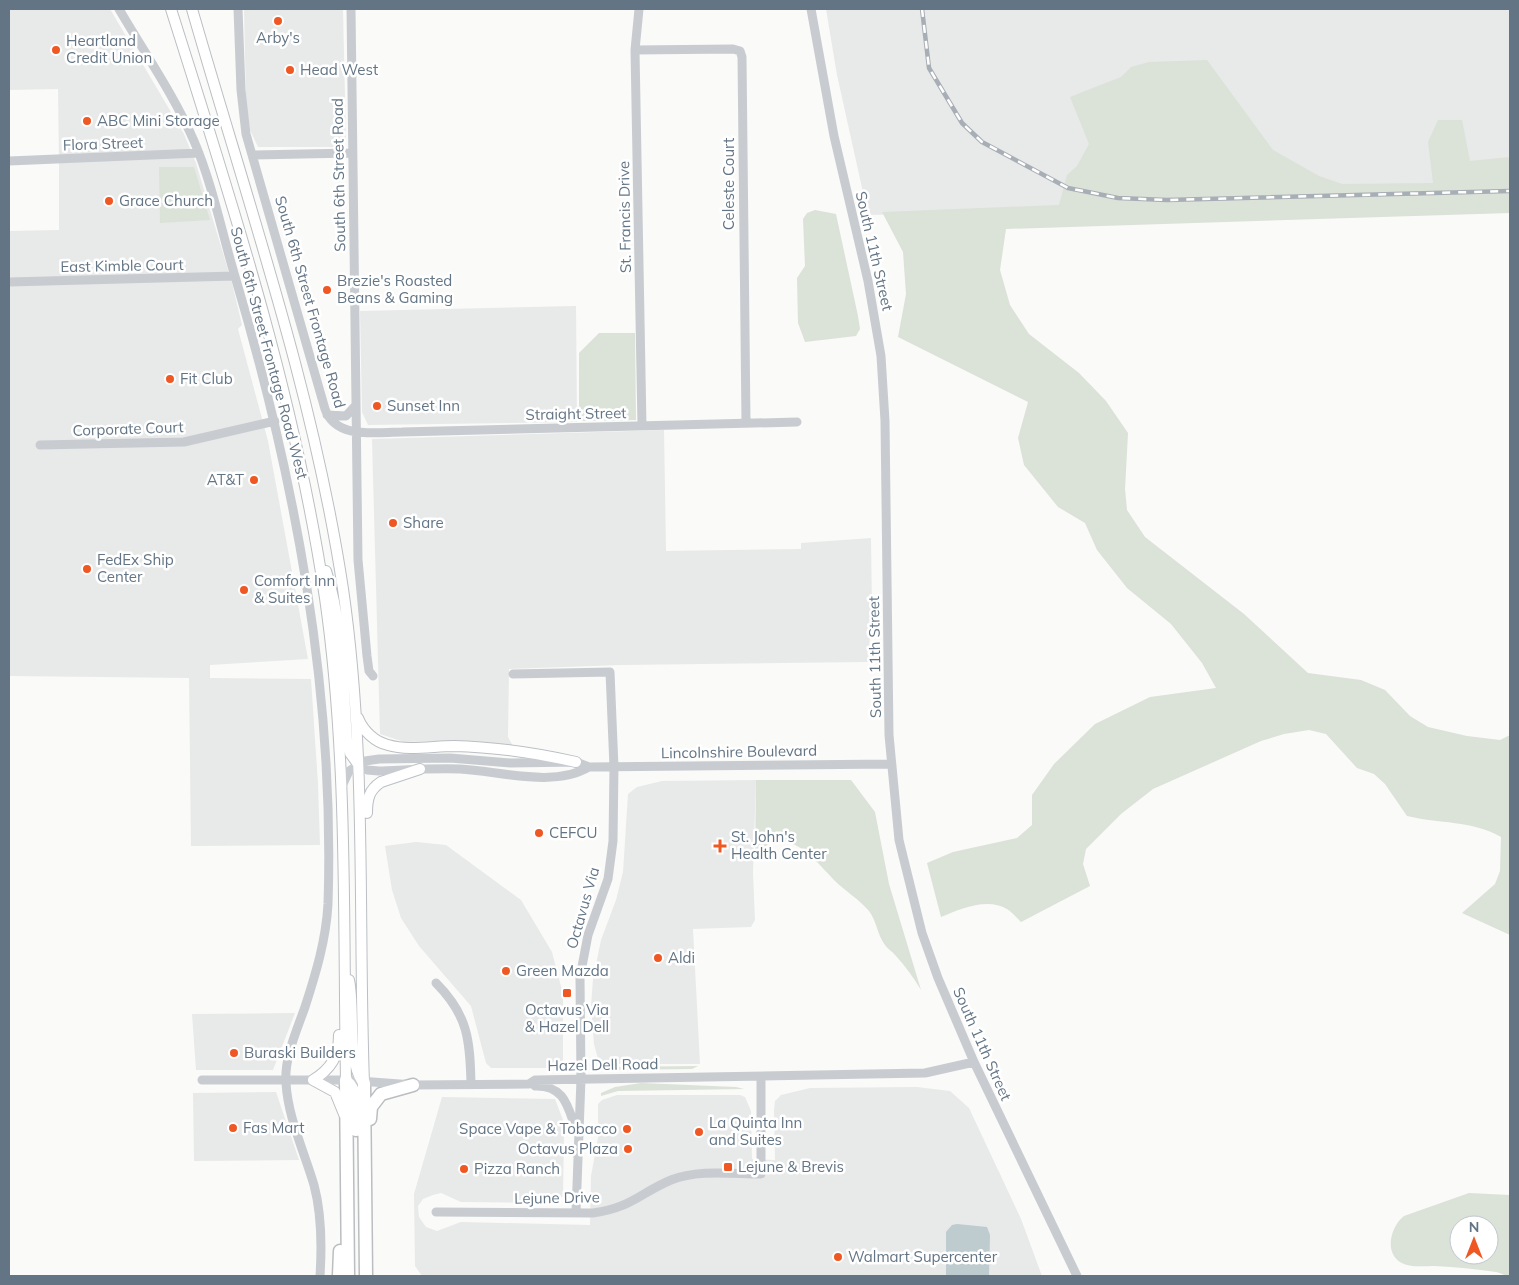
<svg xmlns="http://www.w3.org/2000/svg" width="1519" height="1285" viewBox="0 0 1519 1285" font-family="Mulish,sans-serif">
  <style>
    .built { fill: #e8e9e9 }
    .green { fill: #dbe2d8; fill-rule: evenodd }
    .water { fill: #becbcf }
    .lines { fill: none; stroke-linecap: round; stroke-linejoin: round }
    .major-casing { stroke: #bbbfc3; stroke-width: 12 }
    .highway-casing { stroke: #babec1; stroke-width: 15 }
    .minor { stroke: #c8ccd0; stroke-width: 9 }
    .major { stroke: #fff; stroke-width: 10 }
    .highway { stroke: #fff; stroke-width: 12 }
    .rail-casing { stroke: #a8aeb5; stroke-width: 4.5 }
    .rail { stroke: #fff; stroke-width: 2.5; stroke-dasharray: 8; stroke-linecap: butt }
    .poi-dot { fill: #ef5723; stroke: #fff; stroke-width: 2 }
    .labels { text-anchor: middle; stroke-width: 5; stroke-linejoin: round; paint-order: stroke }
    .poi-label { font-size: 15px; fill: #637585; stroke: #fff; text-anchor: start }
    .street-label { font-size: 15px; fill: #637585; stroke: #fff }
  </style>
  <rect width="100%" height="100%" fill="#fafaf8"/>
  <path class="built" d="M9 9H110L184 134 196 163 232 283 242 325 238 329 268 441 308 659 210 665V678L311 679 318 784 320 845 191 846 189 678 9 676V231L59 230V162L58 89 9 90Z
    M244 9H343L346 141 340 147H258L250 130 246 101Z
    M826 9H1510V202L868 215 837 75Z
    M576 306 577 422 368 425 362 412 360 311Z
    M664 430 666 551 801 549V543L871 538 872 609 868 662 621 665 509 669 508 737 513 746 456 741 404 742 380 734 372 439Z
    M756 780 753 873 755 920 751 927 693 929 700 1064H603L598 1059 594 1044 591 1006 593 979 601 940 616 900 623 872 628 794 637 787 662 781Z
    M416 842 446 845 521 900 552 952 563 994V1060L559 1068H491L486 1063 471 1006 419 946 401 918 392 890 385 846Z
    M295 1013 273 1070H196L192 1014Z
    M917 1087 950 1091 969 1108 1021 1219 1042 1276H422L415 1266 414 1194 442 1097 555 1099 563 1120 564 1135 563 1197H560L555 1203 461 1202 441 1193 433 1195 423 1199 418 1206 419 1217 426 1227 437 1231 461 1222 590 1225 591 1176 598 1138V1104L602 1100 617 1095H740L745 1097 751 1111 752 1159 775 1160 774 1110 775 1101 781 1095 810 1088Z
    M276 1092 299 1160 194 1161 193 1093Z"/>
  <path class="green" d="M1207 60 1273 150 1319 176 1342 184 1433 183 1428 142 1438 120H1462L1470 161 1510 157V213L1006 229 1000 270 1010 305 1029 334 1079 373 1106 401 1128 433 1125 489 1127 510 1145 537 1244 614 1308 673 1361 680 1385 690 1410 716 1428 727 1467 736 1500 740 1510 735V935L1462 913 1495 884 1500 871 1501 837C1472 820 1439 824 1407 816L1385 784 1374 774 1357 768 1326 734 1309 730 1284 734 1261 741 1153 789 1121 814 1086 849 1083 864 1090 886 1021 922C1017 918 1012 912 1007 909 988 897 959 909 941 917L927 863 953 852 1017 838 1032 825V795L1054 764 1095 724 1150 697 1216 688 1202 663 1171 624 1127 588 1097 550 1085 523 1058 507 1024 465 1018 438 1028 402 898 337 906 294 903 252 882 212 1059 205 1067 175 1077 166 1089 144 1070 97 1121 77 1131 67 1149 62Z
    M159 167H194L210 220 160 223Z
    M815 210 836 214 858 316 860 329 856 336 805 342 798 323 797 278 805 266 803 219 807 213Z
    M599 333H635L636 420 579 421V353Z
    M756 780H851L875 812 889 884 921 990C914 978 906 967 896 956 892 951 886 948 883 942 877 932 876 920 869 911 859 899 845 891 834 880 813 858 783 819 755 857Z
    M600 1063 612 1067 698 1066 692 1069 608 1070 600 1066Z
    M641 1083 736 1087 744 1089 618 1091 601 1096V1093L615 1087Z
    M1469 1193 1510 1195V1276C1505 1276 1501 1273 1496 1272 1476 1269 1455 1267 1435 1266 1424 1266 1410 1268 1400 1262 1384 1252 1391 1226 1404 1216ZM1459 1225H1489V1255H1459Z"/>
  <path class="water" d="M957 1224 987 1227 990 1235 989 1276H946V1232L952 1225Z"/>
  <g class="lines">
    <g class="major-casing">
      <path id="major" d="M171 9C232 202 295 396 325 598 348 757 343 919 346 1080
        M192 9C247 201 313 390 343 589 367 753 358 918 364 1083
        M326 571C343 622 343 686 347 740L350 753 358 764
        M358 718C363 731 375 742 388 745 408 751 433 746 454 746 495 747 536 753 576 762
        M367 813C367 799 369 790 381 782L420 769
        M349 980C355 1007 347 1060 362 1081
        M313 1080C331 1069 339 1056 339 1035
        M313 1080 335 1092 344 1114"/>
    </g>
    <g class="highway-casing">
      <path id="highway" d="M346 1080 348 1276
        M364 1083 366 1276
        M349 1084 354 1092 356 1130
        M370 1119 371 1107 381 1094 413 1085
        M339 1276 340 1251"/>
    </g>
    <path class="minor" d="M119 9C144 52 174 95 194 141 212 183 221 229 234 273 295 478 335 690 328 904 326 940 316 973 305 1007 297 1030 284 1058 286 1083 288 1118 304 1151 314 1185 322 1215 322 1245 320 1276
      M238 9 241 90 246 134 325 409C336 440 376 432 402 432L797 422
      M351 9 358 560 367 656 369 671 373 676
      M639 9 635 50 642 426
      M811 9 834 136 868 281 881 356 885 421 889 735 899 840 922 933 938 978 974 1062 1077 1276
      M635 50 733 49 740 51 742 57 746 423
      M252 155 352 153
      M9 161 199 153
      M9 282 235 276
      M327 415 346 416 356 405
      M40 445 184 442 275 421
      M513 674 610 672 614 767 613 841 608 879 588 935 580 977 581 1079 576 1212
      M359 764 367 770 379 771C406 770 433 768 460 769 499 771 554 788 589 767
      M342 786 349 771 365 761 379 759 450 758 511 763 576 762 589 767 891 764
      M436 983C468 1015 470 1040 471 1084
      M202 1080H346L413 1085 529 1084 535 1080 925 1073 974 1062
      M535 1086C566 1085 568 1109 577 1132
      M436 1212 593 1213C631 1208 640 1193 671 1180 698 1169 733 1174 761 1174V1077"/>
    <use href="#major" class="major"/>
    <use href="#highway" class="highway"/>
    <g class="rail-casing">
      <path id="rail" d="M922 9 929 68 962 123 982 142 1068 188 1118 198 1167 200 1510 191"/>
    </g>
    <use href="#rail" class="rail"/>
  </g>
  <g class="poi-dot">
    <circle cx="278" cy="21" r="5"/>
    <circle cx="56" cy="50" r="5"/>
    <circle cx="290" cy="70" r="5"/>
    <circle cx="87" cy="121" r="5"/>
    <circle cx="109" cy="201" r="5"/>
    <circle cx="327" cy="290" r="5"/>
    <circle cx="170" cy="379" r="5"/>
    <circle cx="377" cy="406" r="5"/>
    <circle cx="254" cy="480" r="5"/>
    <circle cx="393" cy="523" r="5"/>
    <circle cx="87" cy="569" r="5"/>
    <circle cx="244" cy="590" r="5"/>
    <circle cx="539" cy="833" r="5"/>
    <path d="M717.5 838.5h5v5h5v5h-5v5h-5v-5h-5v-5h5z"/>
    <circle cx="658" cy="958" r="5"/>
    <circle cx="506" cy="971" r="5"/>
    <rect x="562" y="988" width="10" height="10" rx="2.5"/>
    <circle cx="234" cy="1053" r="5"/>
    <circle cx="233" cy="1128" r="5"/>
    <circle cx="627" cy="1129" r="5"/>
    <circle cx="699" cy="1132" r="5"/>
    <circle cx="628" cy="1149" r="5"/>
    <rect x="723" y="1162" width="10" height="10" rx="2.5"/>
    <circle cx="464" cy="1169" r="5"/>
    <circle cx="838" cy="1257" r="5"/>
  </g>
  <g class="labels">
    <g class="poi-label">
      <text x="278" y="43" text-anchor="middle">Arby's</text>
      <text x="66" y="46">Heartland<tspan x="66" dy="17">Credit Union</tspan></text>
      <text x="300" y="75">Head West</text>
      <text x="97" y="126">ABC Mini Storage</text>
      <text x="119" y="206">Grace Church</text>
      <text x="337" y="286">Brezie's Roasted<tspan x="337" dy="17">Beans &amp; Gaming</tspan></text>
      <text x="180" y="384">Fit Club</text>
      <text x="387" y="411">Sunset Inn</text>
      <text x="244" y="485" text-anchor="end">AT&amp;T</text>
      <text x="403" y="528">Share</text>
      <text x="97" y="565">FedEx Ship<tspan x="97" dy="17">Center</tspan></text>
      <text x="254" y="586">Comfort Inn<tspan x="254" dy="17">&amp; Suites</tspan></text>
      <text x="549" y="838">CEFCU</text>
      <text x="731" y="842">St. John's<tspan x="731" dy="17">Health Center</tspan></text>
      <text x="668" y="963">Aldi</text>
      <text x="516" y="976">Green Mazda</text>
      <text x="567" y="1015" text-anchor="middle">Octavus Via<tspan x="567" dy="17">&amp; Hazel Dell</tspan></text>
      <text x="244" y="1058">Buraski Builders</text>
      <text x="709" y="1128">La Quinta Inn<tspan x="709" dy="17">and Suites</tspan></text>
      <text x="243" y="1133">Fas Mart</text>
      <text x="617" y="1134" text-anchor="end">Space Vape &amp; Tobacco</text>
      <text x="618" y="1154" text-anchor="end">Octavus Plaza</text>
      <text x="738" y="1172">Lejune &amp; Brevis</text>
      <text x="474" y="1174">Pizza Ranch</text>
      <text x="848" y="1262">Walmart Supercenter</text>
    </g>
    <g class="street-label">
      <text transform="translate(103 144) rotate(-2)" y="5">Flora Street</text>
      <text transform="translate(339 175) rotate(-91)" y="5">South 6th Street Road</text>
      <text transform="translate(729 184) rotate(-90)" y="5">Celeste Court</text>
      <text transform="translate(625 217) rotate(-91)" y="5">St. Francis Drive</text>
      <text transform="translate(874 251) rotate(77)" y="5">South 11th Street</text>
      <text transform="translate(122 266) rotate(-1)" y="5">East Kimble Court</text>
      <text transform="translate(310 302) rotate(74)" y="5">South 6th Street Frontage Road</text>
      <text transform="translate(269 353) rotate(75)" y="5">South 6th Street Frontage Road West</text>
      <text transform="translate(576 414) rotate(-1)" y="5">Straight Street</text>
      <text transform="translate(128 429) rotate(-2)" y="5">Corporate Court</text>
      <text transform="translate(875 657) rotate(-91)" y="5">South 11th Street</text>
      <text transform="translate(739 752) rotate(-1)" y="5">Lincolnshire Boulevard</text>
      <text transform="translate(583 908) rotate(-74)" y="5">Octavus Via</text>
      <text transform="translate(982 1044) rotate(66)" y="5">South 11th Street</text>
      <text transform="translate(603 1065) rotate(-1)" y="5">Hazel Dell Road</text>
      <text transform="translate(557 1198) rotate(-1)" y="5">Lejune Drive</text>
    </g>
  </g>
  <rect width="1519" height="1285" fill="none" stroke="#637585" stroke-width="20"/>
  <g transform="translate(1474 1240)"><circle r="24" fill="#ffffff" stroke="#c1c8ce"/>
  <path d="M0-4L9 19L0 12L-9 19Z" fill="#ef5723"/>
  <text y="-8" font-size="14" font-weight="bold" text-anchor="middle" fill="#637585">N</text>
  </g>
</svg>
